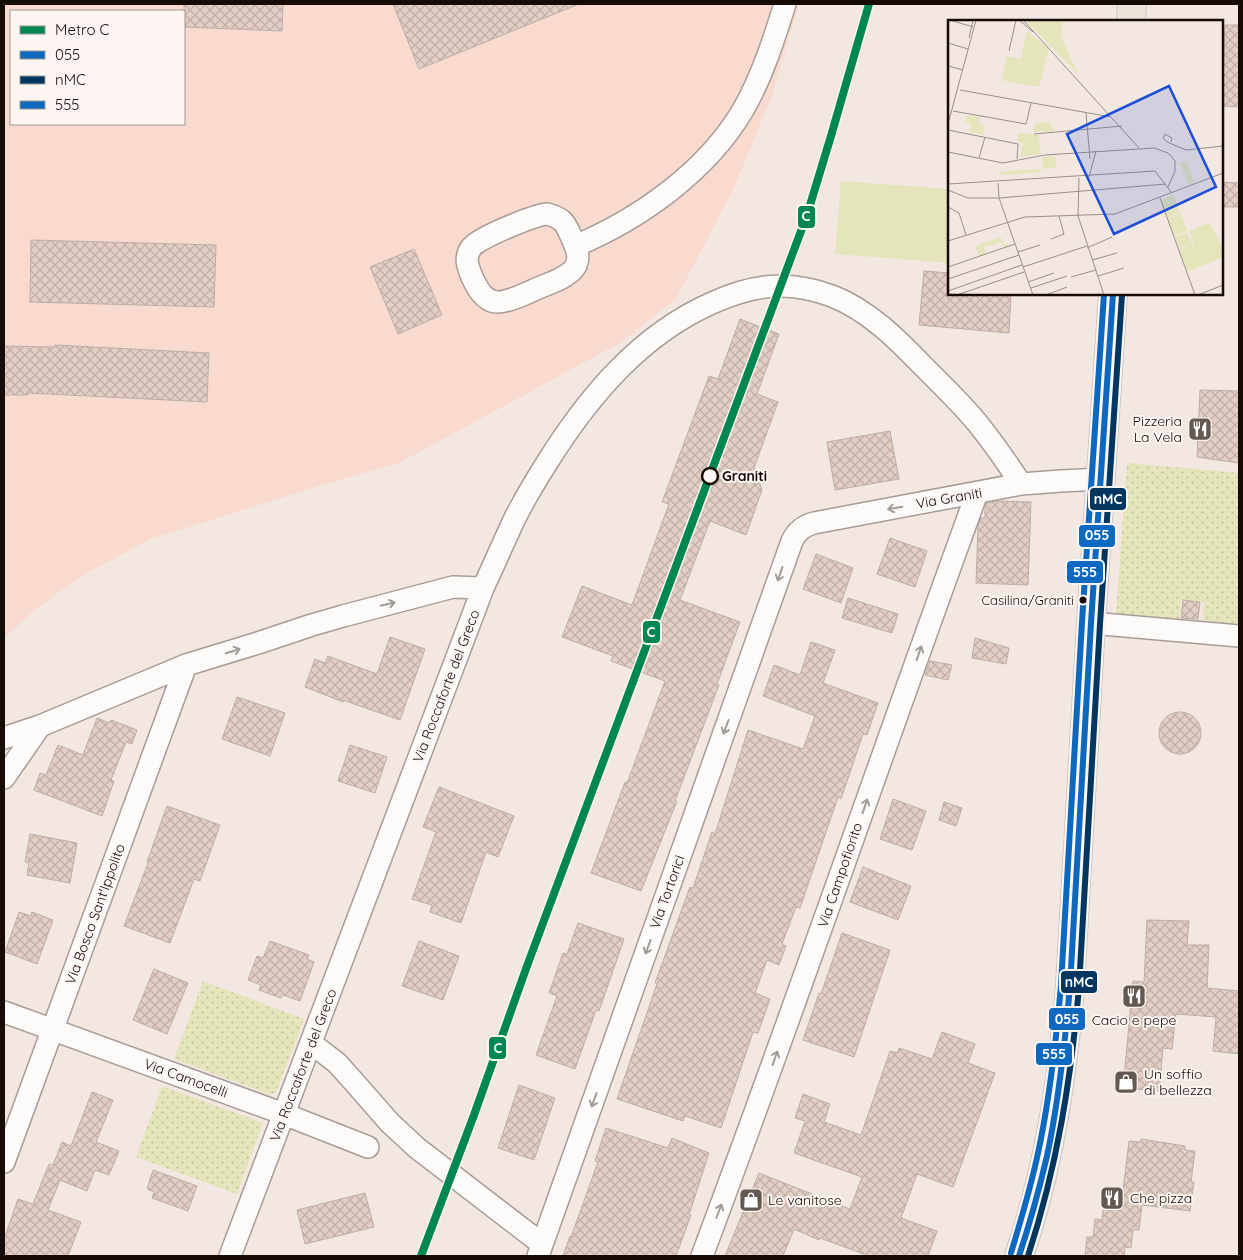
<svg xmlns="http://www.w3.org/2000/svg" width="1243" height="1260" viewBox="0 0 1243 1260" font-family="Quicksand,sans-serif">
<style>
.built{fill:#f8dbce;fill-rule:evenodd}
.grass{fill:url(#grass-dots)}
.pitch{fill:#e4e5ba}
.building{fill:url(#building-cross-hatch);stroke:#baafa9}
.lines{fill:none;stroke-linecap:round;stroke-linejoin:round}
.minor-casing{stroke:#a89c97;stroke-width:24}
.major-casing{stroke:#cdc5c3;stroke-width:30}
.minor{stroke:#fdfbfa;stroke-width:21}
.major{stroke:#ece4da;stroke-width:28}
.bus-1-casing{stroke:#fcf5f2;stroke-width:10}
.bus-2-casing{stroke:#fcf5f2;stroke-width:10}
.bus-3-casing{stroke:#fcf5f2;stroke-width:10}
.bus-1{stroke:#0c69bf;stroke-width:6}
.bus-2{stroke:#00365f;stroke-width:6}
.bus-3{stroke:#0c69bf;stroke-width:6}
.metro-1-casing{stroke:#fcf5f2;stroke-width:11}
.metro-1{stroke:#008751;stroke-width:8}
.oneway{stroke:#a19b99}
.stop-dot{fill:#fcf5f2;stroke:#170b07;stroke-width:2.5}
.bus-dot{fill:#170b07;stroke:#fcf5f2;stroke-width:2}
.labels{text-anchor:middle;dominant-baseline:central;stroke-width:4;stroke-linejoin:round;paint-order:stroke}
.bus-label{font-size:13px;fill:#170b07;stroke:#fcf5f2;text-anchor:end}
.poi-label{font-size:14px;fill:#170b07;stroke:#fcf5f2;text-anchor:start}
.stop-label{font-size:14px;font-weight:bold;fill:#170b07;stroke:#fcf5f2;text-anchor:start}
.street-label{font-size:14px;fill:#170b07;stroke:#fcf5f2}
.inset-road{fill:none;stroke:#9b8f8a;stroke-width:1}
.view{fill:#1d4ed8;fill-opacity:0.15;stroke:#1d4ed8;stroke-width:2.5}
.inset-edge{fill:none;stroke:#170b07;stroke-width:2.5}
.line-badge{stroke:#fcf5f2;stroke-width:2}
.badge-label{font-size:14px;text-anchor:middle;font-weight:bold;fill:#fff}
</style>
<defs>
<pattern id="grass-dots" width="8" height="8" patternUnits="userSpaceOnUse" patternTransform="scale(1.25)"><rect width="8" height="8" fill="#e4e5ba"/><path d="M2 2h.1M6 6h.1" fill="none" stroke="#c3c39e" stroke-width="1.8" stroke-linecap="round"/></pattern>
<pattern id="building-cross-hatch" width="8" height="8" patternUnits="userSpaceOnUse" patternTransform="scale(1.25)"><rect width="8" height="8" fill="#e2cec4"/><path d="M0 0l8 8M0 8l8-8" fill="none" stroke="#c1b0a7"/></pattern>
</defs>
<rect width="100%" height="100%" fill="#f3e7e1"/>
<path class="built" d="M4,4H799L772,95L734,188L676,299L620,343L399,463L319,486L151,539L83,575L36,609L4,638ZM11,11H184V124H11Z"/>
<path class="grass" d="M1127,463L1239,473V624L1203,621L1204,602L1181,600L1179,619L1116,614Z
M203,981L304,1019L277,1090L274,1093L269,1094L174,1059Z
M162,1086L263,1123L237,1194L136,1157Z"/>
<path class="pitch" d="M841,181L949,189V263L835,254Z"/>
<path class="building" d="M184,4H283L282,31L184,27Z
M393,4H579L419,69Z
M1225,25H1239V107L1222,106Z
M1222,182L1239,183V207H1222Z
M31,240L216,245L214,307L30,302Z
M414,249L442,315L398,334L370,267Z
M924,271L949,273V294H1011L1009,333L919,325Z
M740,319L779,334L757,394L778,402L754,468L762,490L746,535L710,521L680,600L740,622L717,684L719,685L675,801H677L641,891L591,873L625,782L627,783L665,681L611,661L613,656L562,637L582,586L632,605L669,504L662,502L709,376L718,379Z
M55,345L209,353L207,402L28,393V395H4V346L55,347Z
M1200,390L1239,391V463L1197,457Z
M890,431L899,479L835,490L827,442Z
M996,501L1031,502L1028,585L976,583L978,527L981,518H985V508L987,503Z
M890,538L927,551L915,587L877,574Z
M816,554L853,568L841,603L803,589Z
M848,598L898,614L892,633L842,618Z
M1183,600L1200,602L1198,619L1181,618Z
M390,637L425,649L400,720L343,700V702L305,687L315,659L325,663L328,656L377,674Z
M975,638L1009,648L1006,664L972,658Z
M811,642L835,650L823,683L878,703L867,735L863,734L841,799L838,797L800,908L796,907L782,944L786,946L779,965L767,960L755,993L770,999L758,1033L753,1032L721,1128L685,1116L683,1121L617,1099L657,984L655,983L690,887L693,888L712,832L715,834L748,730L803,749L815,716L763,696L774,665L800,675Z
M930,661L952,665L948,680L925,675Z
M237,697L285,713L270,756L222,739Z
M1159 733a21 21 0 1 1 42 0a21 21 0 1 1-42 0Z
M97,718L109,723L111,720L137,730L132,744L126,742L111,780L114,781L102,816L34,790L40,773L46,775L58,745L83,755Z
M350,745L387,757L375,793L338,781Z
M439,787L514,816L498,857L486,852L461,923L430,912L432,905L412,899L436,832L423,827Z
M893,799L926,811L912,850L880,839Z
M944,802L962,808L956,826L939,820Z
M167,806L220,825L200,881L194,879L170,943L124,926L148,863L147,862Z
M30,834L77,843L70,883L27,875L29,863L25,862Z
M863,867L911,886L898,920L850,902Z
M19,912L31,916L32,912L53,920L37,964L5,952Z
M1147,920L1189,921L1187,945H1209L1207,988L1239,991V1054L1213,1051L1216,1017L1176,1014L1172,1049L1163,1048L1159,1091L1123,1088L1133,981L1144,982Z
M578,923L624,939L599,1011L596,1010L575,1069L536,1055L557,996L549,993L563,953L567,954Z
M842,933L890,950L854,1057L803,1040L819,993L821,994Z
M270,941L309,955L307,959L314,962L300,1001L283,995L281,998L259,990L261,985L248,980L257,956L263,958Z
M419,941L459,956L443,1000L402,986Z
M154,969L188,983L167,1034L133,1020Z
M942,1032L975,1044L968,1063L995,1073L953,1187L917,1174L901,1218L937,1231L928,1256H869L820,1238L819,1240L794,1229L783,1256H725L759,1173L850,1209L862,1177L794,1153L805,1121L795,1118L803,1094L830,1104L824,1122L861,1135L890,1051L897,1053L899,1048L932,1059Z
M519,1085L555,1098L534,1160L498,1148Z
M92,1092L113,1100L96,1142L119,1151L109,1175L95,1170L87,1191L60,1180L48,1210L81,1222L68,1256H4V1239L18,1199L33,1204L49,1164L53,1165L62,1142L71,1146Z
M606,1128L668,1148L672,1138L709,1153L689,1215H691L676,1256H563L570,1236L571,1237L598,1162L595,1161Z
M1141,1139L1185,1146V1150L1195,1151L1191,1182H1194L1190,1211L1142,1205L1139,1230H1133L1131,1248L1125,1247L1124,1256H1085L1087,1237H1093L1095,1219L1102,1220L1104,1203L1109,1204L1110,1188L1123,1190L1129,1141L1141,1142Z
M153,1170L197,1186L188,1211L152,1198L154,1192L147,1189Z
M365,1193L374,1227L305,1244L297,1210Z"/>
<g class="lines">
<g class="minor-casing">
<path id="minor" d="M547,214C562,218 565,222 571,236C574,244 580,253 577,262C576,268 570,273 565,276C556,282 544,285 534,290C525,294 515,299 505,301C487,306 478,291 472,277C468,267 464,258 471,248C477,238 535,215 547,214Z
M575,246C640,219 707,171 743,110C762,77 774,39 785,4
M1091,623L1239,636
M4,738L40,726L186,665L258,643L312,625L343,616L453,587L483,588
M4,778L40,726
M4,1012L284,1114L368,1147
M311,1043L337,1063L354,1082L390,1123L417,1148L542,1244
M4,1162L186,665
M230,1256L483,588C494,565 504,541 515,518C525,498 536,480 548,461C589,396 640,335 712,303C754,284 788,280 832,296C868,310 897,339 923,366C942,385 962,404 979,425C994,444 1008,464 1021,484
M538,1256L792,541C797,531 803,526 814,523L1021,484L1061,481L1101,479
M702,1256C797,1003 884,747 977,493"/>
</g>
<g class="major-casing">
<path id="major" d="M1131,21L1132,4
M1019,1256C1049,1169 1063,1078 1070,986L1091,623L1113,294"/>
</g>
<use href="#minor" class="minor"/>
<use href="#major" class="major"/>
<g class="bus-1-casing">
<path id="bus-1" d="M1019,1256C1030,1223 1039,1190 1047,1156C1059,1100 1065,1043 1070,986L1091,623L1113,294"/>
</g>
<g class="bus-2-casing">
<path id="bus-2" d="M1028,1256C1057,1167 1071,1080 1079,987L1100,624L1122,295"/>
</g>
<g class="bus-3-casing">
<path id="bus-3" d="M1011,1253C1021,1220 1031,1187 1038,1153C1050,1098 1056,1042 1061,985L1082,622L1104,294"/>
</g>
<use href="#bus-1" class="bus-1"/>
<use href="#bus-2" class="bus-2"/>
<use href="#bus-3" class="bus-3"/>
<g class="metro-1-casing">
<path id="metro-1" d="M421,1256L474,1115L527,966L807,215L831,136L869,4"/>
</g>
<use href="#metro-1" class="metro-1"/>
</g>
<defs><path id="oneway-shaft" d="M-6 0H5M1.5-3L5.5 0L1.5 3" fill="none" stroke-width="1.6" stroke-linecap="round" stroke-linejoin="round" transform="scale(1.25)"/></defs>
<g class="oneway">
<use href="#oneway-shaft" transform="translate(895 508) rotate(170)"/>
<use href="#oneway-shaft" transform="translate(780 574) rotate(109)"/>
<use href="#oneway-shaft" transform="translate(388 604) rotate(-13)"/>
<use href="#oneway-shaft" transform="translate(233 651) rotate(-17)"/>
<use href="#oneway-shaft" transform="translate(919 653) rotate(-71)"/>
<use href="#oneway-shaft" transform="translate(726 727) rotate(110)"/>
<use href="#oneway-shaft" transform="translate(865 806) rotate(-71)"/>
<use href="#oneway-shaft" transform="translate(648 947) rotate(110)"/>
<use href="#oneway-shaft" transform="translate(775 1058) rotate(-71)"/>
<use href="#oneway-shaft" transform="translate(594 1100) rotate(110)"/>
<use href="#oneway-shaft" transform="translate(719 1211) rotate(-69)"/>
</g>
<defs>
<g id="restaurant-square" transform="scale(1.25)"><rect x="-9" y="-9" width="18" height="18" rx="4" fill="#645853" stroke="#fcf5f2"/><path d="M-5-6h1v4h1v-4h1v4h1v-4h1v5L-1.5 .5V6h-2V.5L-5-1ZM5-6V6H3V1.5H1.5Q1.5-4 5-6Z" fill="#fff"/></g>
<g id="shop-square" transform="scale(1.25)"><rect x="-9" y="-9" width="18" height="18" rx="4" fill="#645853" stroke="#fcf5f2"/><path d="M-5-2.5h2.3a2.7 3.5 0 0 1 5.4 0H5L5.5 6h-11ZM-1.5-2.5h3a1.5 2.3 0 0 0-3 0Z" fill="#fff"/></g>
</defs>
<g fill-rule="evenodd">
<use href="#restaurant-square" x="1200" y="429"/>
<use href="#restaurant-square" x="1134" y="996"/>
<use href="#shop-square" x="1126" y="1082"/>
<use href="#restaurant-square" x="1112" y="1198"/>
<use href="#shop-square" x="751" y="1200"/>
</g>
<circle class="stop-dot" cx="710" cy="476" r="8"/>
<circle class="bus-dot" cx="1083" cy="600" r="4.5"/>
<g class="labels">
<g class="bus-label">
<text x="1074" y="600">Casilina/Graniti</text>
</g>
<g class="poi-label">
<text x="1182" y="421" text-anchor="end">Pizzeria<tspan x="1182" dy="16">La Vela</tspan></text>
<text x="1134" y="1020" text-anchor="middle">Cacio e pepe</text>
<text x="1144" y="1074">Un soffio<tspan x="1144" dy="16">di bellezza</tspan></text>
<text x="1130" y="1198">Che pizza</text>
<text x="768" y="1200">Le vanitose</text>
</g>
<g class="stop-label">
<text x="722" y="476">Graniti</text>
</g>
<g class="street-label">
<text transform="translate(949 498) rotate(-10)">Via Graniti</text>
<text transform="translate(446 686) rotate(-69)">Via Roccaforte del Greco</text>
<text transform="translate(840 875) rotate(-71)">Via Campofiorito</text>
<text transform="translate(667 892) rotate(-70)">Via Tortorici</text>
<text transform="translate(95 914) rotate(-70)">Via Bosco Sant'Ippolito</text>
<text transform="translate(303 1065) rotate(-69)">Via Roccaforte del Greco</text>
<text transform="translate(186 1078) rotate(20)">Via Camocelli</text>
</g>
</g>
<g transform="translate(948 20)">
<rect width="275" height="275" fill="#f3e7e1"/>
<path d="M77,0H115L113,16L130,54ZM79,11L101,29L91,67L53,60L59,36L73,39ZM19,95L32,97L31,104L37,106L35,115L21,112L23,103L17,102ZM101,102L107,111L85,112L87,103ZM71,113L91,115L93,134L72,137L75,123L69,122ZM107,136L108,148L95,149L94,137ZM92,149V152L52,155L51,152ZM226,175L232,193L220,198L213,180ZM233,194L239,211L226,216L220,199ZM239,213L244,224L231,228L227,217ZM52,217L57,224L63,225L56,227L53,222L36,227L38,234L31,236L27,226Z" fill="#e4e5ba"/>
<path d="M238,141L246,162L240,164L232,143ZM262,203L275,228V237L239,252L231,229L246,224L241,211Z" fill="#e4e5ba"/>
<path class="inset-road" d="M2,0L25,7M71,0L85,12M75,0L191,128M21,18L25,0M0,23L20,29M61,31L68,0M0,46L15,50M12,70L163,97M5,91L78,104L83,83M138,93L142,139M0,104L28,0M0,110L70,124L69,139M86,114L174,106M223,122L224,118L217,114L215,118L219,122L238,130L275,126M0,132L55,143L97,135L206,128L220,133L227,141V151L220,167M31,138L37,117M141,157L148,131M131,158L130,196L156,275M50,163L51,178L85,275M0,164L207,151L223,172M0,170L20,178H51L218,164M212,178L247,275M0,187L11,193L18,215M103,219L116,214L111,196M0,221L77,197L167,194L275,153M139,228L164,217M70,232L92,225M144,240L169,233M0,247L67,224M75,247L139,226M150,256L176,248M123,257L148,250M0,259L71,235M80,262L106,253M83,268L119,256M1,275L0,271L74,245M9,275L76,252M98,275L119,267M250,275L275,265"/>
<path class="view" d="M221,66L268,167L166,214L119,114Z"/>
<rect width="275" height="275" class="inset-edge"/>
</g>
<g class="line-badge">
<rect x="797" y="205" width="19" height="24" rx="5" fill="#008751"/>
<rect x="1089" y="487" width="38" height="24" rx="5" fill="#00365f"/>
<rect x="1078" y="524" width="38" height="24" rx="5" fill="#0c69bf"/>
<rect x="1066" y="560" width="38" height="24" rx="5" fill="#0c69bf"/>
<rect x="642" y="620" width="19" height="24" rx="5" fill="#008751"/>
<rect x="1060" y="970" width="38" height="24" rx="5" fill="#00365f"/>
<rect x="1048" y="1007" width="38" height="24" rx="5" fill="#0c69bf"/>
<rect x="488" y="1036" width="19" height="24" rx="5" fill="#008751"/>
<rect x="1035" y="1042" width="38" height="24" rx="5" fill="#0c69bf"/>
</g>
<g class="badge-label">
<text x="806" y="221">C</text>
<text x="1108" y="504">nMC</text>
<text x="1097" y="540">055</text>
<text x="1085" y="577">555</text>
<text x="651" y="637">C</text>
<text x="1079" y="987">nMC</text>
<text x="1067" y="1024">055</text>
<text x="498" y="1053">C</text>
<text x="1054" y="1059">555</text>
</g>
<rect width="1243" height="1260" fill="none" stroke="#170b07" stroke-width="10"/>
<rect x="10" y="10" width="175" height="115" fill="#fcf5f2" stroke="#a09794"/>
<rect x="20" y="26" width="25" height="8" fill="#008751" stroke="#a09794"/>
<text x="55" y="35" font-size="15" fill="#170b07">Metro C</text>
<rect x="20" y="51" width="25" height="8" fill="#0c69bf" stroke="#a09794"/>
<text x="55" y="60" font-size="15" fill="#170b07">055</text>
<rect x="20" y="76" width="25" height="8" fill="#00365f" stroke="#a09794"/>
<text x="55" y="85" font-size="15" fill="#170b07">nMC</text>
<rect x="20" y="101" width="25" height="8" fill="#0c69bf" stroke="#a09794"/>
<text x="55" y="110" font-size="15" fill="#170b07">555</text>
</svg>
